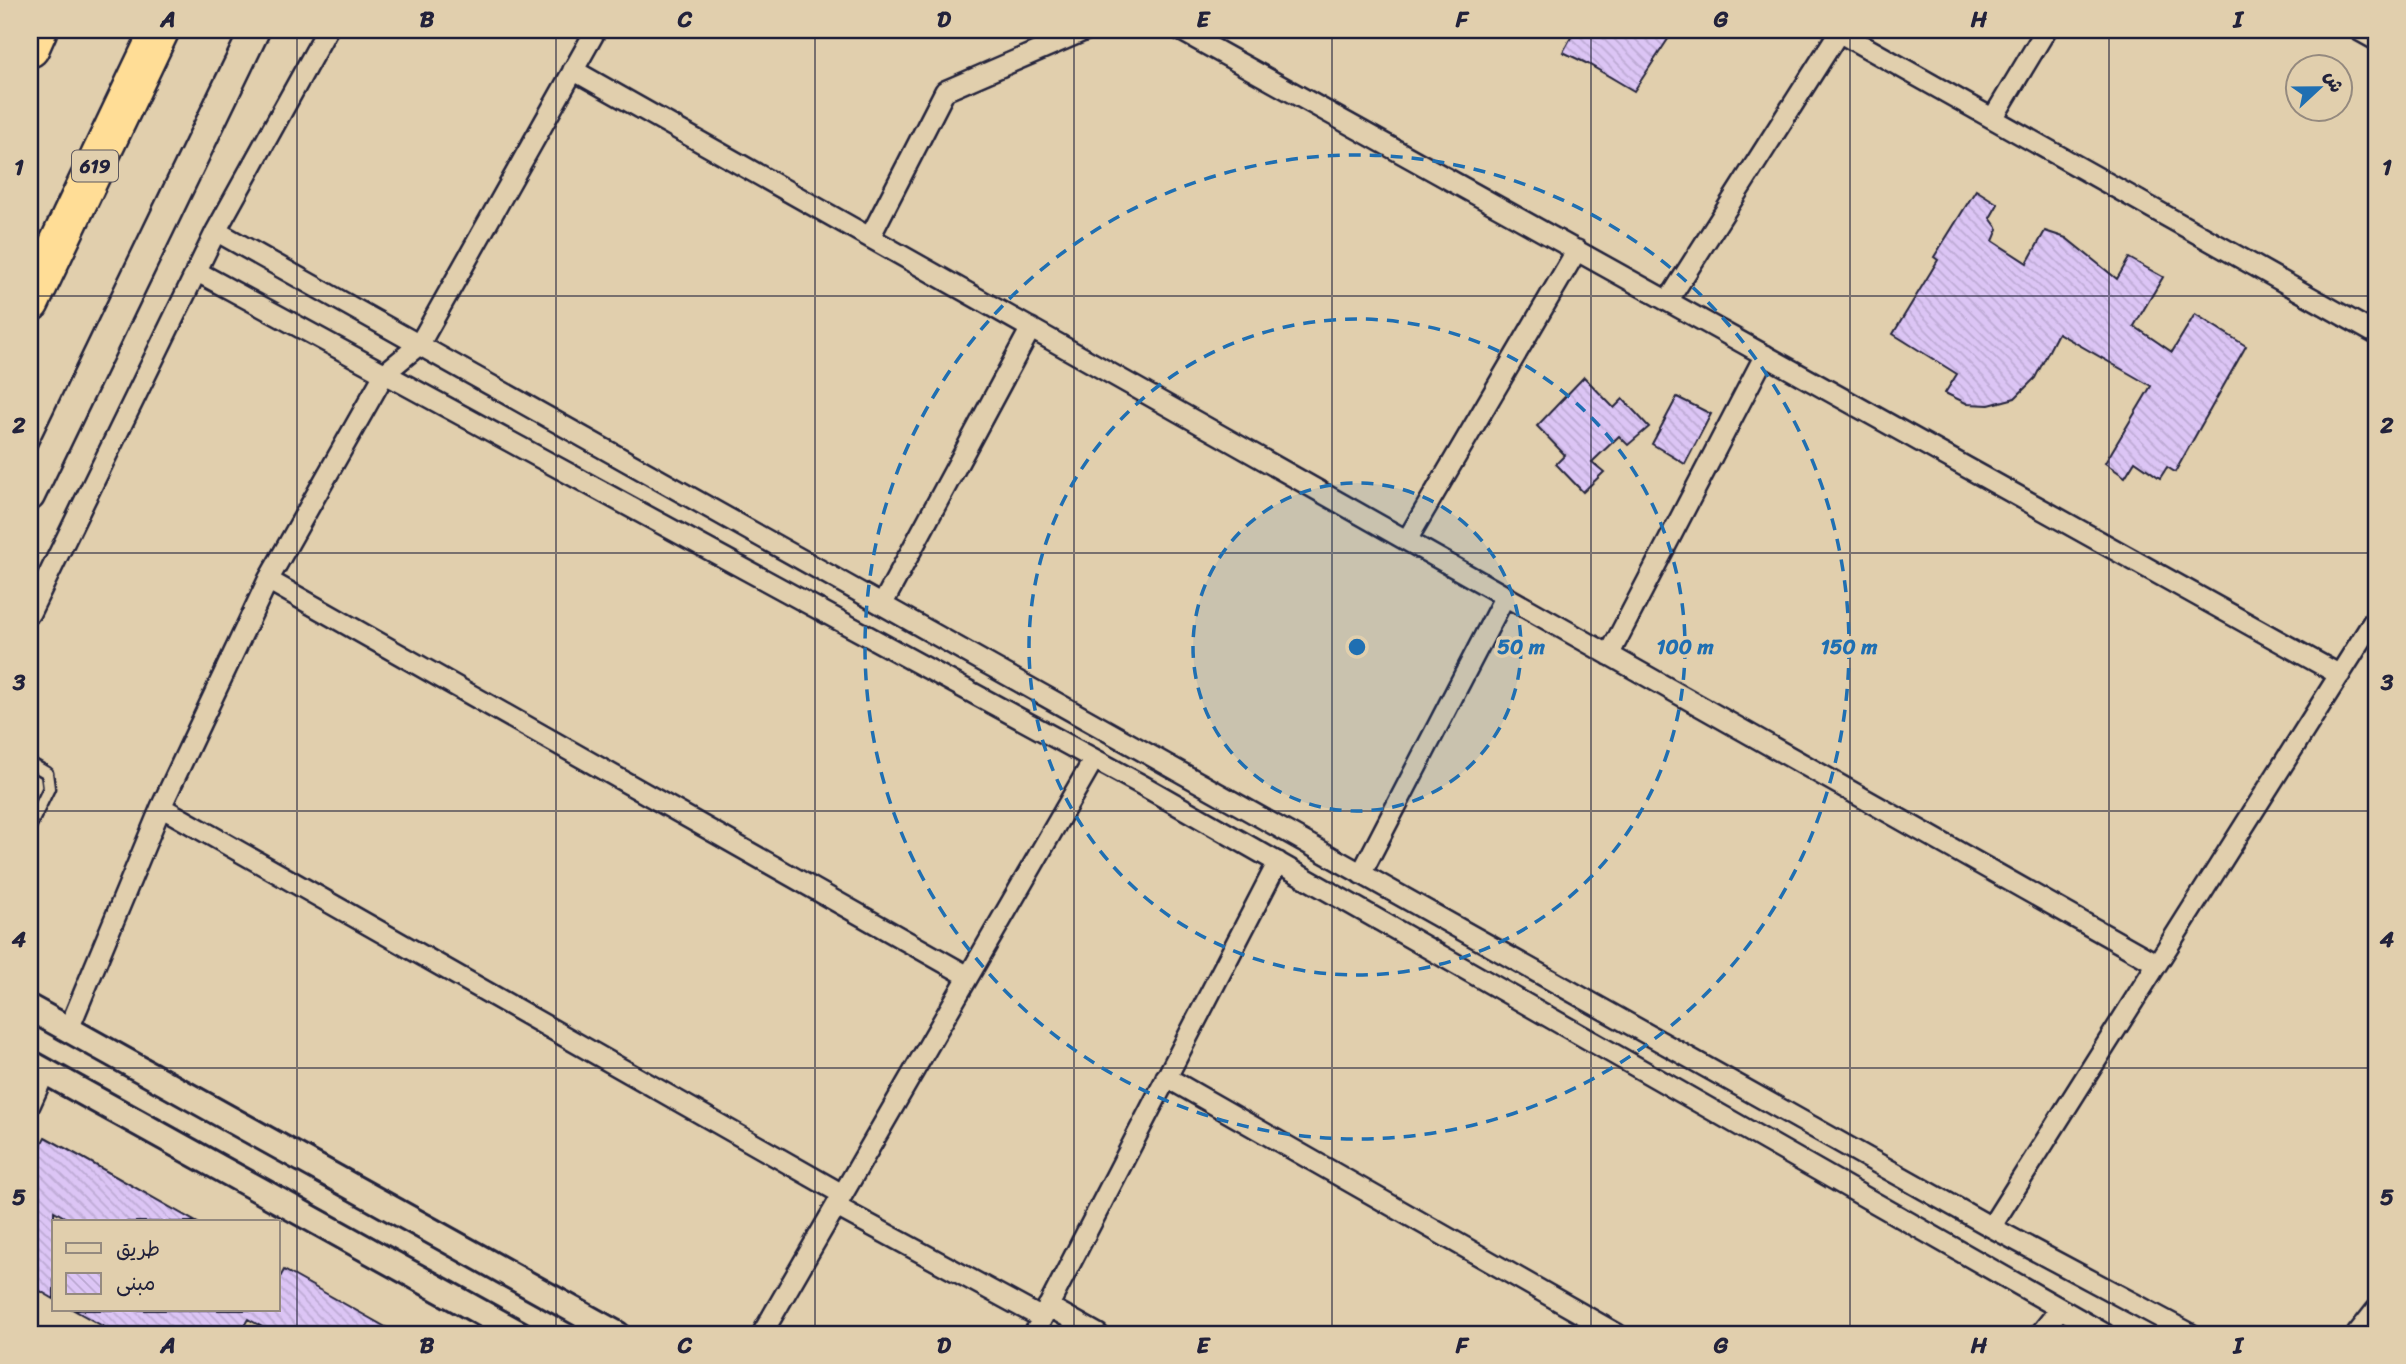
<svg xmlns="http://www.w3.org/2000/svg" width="2406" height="1364" viewBox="0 0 2406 1364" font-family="Sriracha,'Playpen Sans Arabic',sans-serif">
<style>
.building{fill:url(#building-back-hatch);stroke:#22223b;stroke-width:2}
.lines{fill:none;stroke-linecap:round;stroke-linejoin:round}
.service-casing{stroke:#22223b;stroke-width:15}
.minor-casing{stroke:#22223b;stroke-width:24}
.tertiary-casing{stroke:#22223b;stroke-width:30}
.secondary-casing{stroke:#22223b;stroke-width:33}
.motorway-casing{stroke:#22223b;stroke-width:42}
.service{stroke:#e1cfad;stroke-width:10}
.minor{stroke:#e1cfad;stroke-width:19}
.tertiary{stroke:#e1cfad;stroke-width:24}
.secondary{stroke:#e1cfad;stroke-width:28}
.motorway{stroke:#ffdd96;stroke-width:37}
.grid{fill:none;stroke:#22223b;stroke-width:2;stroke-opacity:0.55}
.ring{fill:none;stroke:#1f6fb2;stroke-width:3.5;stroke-dasharray:12 9}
.labels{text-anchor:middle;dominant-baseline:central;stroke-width:7;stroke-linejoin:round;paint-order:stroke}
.shield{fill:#e1cfad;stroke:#5b565d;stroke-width:2}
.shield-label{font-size:19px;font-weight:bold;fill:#22223b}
.centre{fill:#1f6fb2;stroke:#e1cfad;stroke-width:3.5}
.ring-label{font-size:21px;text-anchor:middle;font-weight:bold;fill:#1f6fb2;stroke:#e1cfad;stroke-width:7;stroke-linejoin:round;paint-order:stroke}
.neatline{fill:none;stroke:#22223b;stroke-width:2.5}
.grid-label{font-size:23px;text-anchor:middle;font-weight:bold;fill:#22223b}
</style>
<defs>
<pattern id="building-back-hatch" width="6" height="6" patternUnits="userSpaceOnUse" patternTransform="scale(1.75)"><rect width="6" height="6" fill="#dcc5f5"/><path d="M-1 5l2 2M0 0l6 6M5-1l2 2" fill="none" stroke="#bca9d3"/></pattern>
</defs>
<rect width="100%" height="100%" fill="#e1cfad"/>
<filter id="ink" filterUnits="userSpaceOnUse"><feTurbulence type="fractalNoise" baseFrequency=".0143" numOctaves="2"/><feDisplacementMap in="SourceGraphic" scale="14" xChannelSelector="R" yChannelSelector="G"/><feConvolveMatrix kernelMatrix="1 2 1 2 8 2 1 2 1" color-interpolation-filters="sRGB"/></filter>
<g filter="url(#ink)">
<path class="building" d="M1575,30H1674L1634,91L1588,64L1563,52Z
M1976,190L1998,204L1990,218L1998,229L1993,241L2027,263L2045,231L2066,238L2117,279L2129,258L2163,277L2134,326L2172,352L2195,314L2246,346L2175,472L2167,467L2160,478L2135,461L2125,477L2105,463L2151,386L2058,333L2035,378L2015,398L1989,405L1968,404L1945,393L1957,374L1893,334L1938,260L1934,257Z
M1584,377L1614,408L1623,399L1649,427L1628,445L1619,436L1592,462L1604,472L1583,492L1556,464L1565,455L1537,426Z
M1677,397L1711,414L1685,464L1652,444Z
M45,1137L83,1158L196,1222H73L54,1211V1299L30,1285V1165Z
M284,1270L398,1334H275L248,1319L239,1334H117L74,1310H278V1281Z"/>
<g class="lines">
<g class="service-casing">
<path id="service" d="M30,763L47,773L49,788L30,827"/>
</g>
<g class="minor-casing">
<path id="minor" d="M1180,30L2340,675
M1835,30L2376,334
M2358,30L2376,40
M573,70L2157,964
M1993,118L2046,30
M216,231L1991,1227L2191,1334
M870,237L945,91L1086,30
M196,271L1142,785L2105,1334
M1668,301L1839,32
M1407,540L1577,250
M268,580L968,976
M882,605L1031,328
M30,613L216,231L327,30
M1609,655L1765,355
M161,807L842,1194
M1361,874L1505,596
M68,1031L161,807L268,580L385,373L419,345L596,30
M1166,1077L1617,1334
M30,1105L45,1072
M837,1207L1042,1318
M1991,1227L2376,617
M1048,1306L1098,1334
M762,1334L1094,759
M1034,1334L1278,862
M2040,1334L2060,1309
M2357,1334L2376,1310"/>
</g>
<g class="tertiary-casing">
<path id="tertiary" d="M30,1008L617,1334
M30,1063L520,1334"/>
</g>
<g class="secondary-casing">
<path id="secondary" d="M30,496L255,30"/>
</g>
<g class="motorway-casing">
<path id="motorway" d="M30,48L38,30
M30,303L160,30"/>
</g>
<use href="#service" class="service"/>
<use href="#minor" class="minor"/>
<use href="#tertiary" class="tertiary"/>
<use href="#secondary" class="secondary"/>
<use href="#motorway" class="motorway"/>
</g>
</g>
<path class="grid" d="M297,30V1334M556,30V1334M815,30V1334M1074,30V1334M1332,30V1334M1591,30V1334M1850,30V1334M2109,30V1334M30,296H2376M30,553H2376M30,811H2376M30,1068H2376"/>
<circle cx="1357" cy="647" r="164" fill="#1f6fb2" fill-opacity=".12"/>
<g class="ring">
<circle cx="1357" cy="647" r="164"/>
<circle cx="1357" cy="647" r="328"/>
<circle cx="1357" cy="647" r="492"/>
</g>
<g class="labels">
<rect class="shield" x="72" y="150.5" width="46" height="31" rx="5"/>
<g class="shield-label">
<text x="95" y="166">619</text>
</g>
</g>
<circle cx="1357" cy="647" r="10" class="centre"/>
<g class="ring-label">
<text x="1521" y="654">50 m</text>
<text x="1685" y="654">100 m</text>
<text x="1849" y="654">150 m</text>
</g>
<rect width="2406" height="1364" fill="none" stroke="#e1cfad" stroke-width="77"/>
<rect x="52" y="1220" width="228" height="91" fill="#e1cfad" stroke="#958a7f" stroke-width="2"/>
<rect x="66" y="1243" width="35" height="10" fill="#e1cfad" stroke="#958a7f" stroke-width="2"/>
<text x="116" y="1256" font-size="21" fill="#22223b">طريق</text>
<rect x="66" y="1273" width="35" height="21" fill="url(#building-back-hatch)" stroke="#958a7f" stroke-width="2"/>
<text x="116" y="1290" font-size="21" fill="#22223b">مبنى</text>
<g transform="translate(2319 88) rotate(68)"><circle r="33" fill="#e1cfad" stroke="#958a7f" stroke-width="2"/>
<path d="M0-5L12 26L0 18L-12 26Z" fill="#1f6fb2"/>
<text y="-10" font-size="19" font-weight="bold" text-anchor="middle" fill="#22223b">ش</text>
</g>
<rect x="38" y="38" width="2330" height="1288" class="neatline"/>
<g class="grid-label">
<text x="168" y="27">A</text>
<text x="427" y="27">B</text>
<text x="685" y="27">C</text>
<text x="944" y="27">D</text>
<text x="1203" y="27">E</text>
<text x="1462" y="27">F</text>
<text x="1721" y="27">G</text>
<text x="1979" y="27">H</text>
<text x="2238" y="27">I</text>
<text x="19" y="175">1</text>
<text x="2387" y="175">1</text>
<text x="19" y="433">2</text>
<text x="2387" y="433">2</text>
<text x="19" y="690">3</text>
<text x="2387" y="690">3</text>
<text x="19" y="947">4</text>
<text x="2387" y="947">4</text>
<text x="19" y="1205">5</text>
<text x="2387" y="1205">5</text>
<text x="168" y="1353">A</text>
<text x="427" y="1353">B</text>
<text x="685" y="1353">C</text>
<text x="944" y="1353">D</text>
<text x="1203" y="1353">E</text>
<text x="1462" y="1353">F</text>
<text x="1721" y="1353">G</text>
<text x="1979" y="1353">H</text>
<text x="2238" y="1353">I</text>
</g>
</svg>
